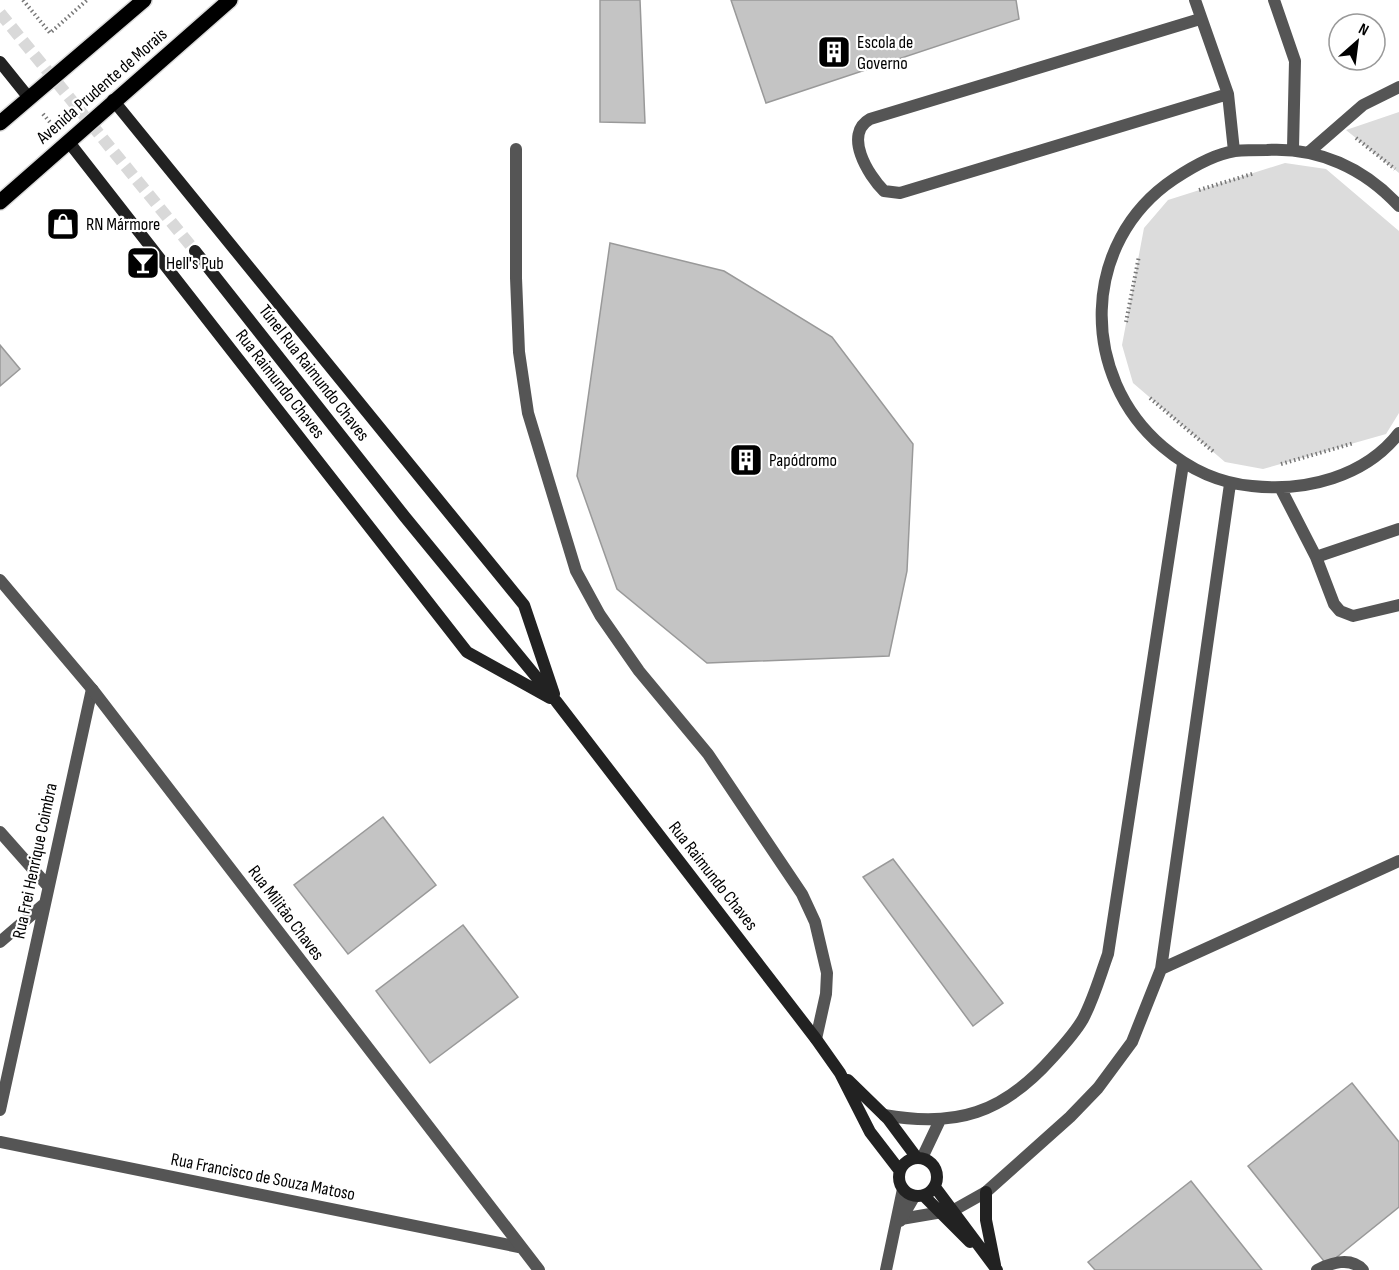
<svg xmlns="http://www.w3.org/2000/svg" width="1399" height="1270" viewBox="0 0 1399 1270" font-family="'Sofia Sans Condensed',sans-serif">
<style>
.green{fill:#dcdcdc}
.building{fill:#c4c4c4;stroke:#999;stroke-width:1.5}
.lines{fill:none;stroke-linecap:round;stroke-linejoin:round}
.secondary-tunnel{stroke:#d9d9d9;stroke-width:12;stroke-dasharray:12 6;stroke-linecap:butt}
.primary-casing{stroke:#dbdbdb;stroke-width:18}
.path{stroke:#777;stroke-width:4;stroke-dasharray:1.5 3;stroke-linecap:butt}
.service{stroke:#555;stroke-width:12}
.minor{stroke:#555;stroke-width:12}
.tertiary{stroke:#555;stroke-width:12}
.secondary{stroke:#222;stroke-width:12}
.primary{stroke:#000;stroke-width:15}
.labels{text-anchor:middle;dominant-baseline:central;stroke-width:4.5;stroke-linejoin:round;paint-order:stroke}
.poi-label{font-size:18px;fill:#000;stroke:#fff;text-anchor:start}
.street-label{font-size:18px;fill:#000;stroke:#fff}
</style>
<rect width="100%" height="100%" fill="#fff"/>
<path class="green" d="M1399,112V173L1346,130Z
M1285,163L1326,169L1399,231V413L1386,434L1263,469L1225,462L1133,383L1122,345L1144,228L1168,200Z"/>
<path class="building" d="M600,0H640L645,123L600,122Z
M731,0H1016L1019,19L766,103Z
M610,243L724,271L832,337L913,444L907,571L889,656L707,663L617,589L577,476Z
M0,345L20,369L0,386Z
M383,817L436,885L348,954L294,885Z
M893,859L1003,1003L973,1026L863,877Z
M463,925L518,997L430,1063L376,991Z
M1352,1083L1399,1142V1207L1327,1265L1248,1166Z
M1191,1181L1262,1270H1095L1088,1262Z"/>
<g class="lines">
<path class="secondary-tunnel" d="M0,13L195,251"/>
<g class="primary-casing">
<path id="primary" d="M0,123L144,0
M0,202L230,0"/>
</g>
<path class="path" d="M23,0L50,33L87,0
M43,114L54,127
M1356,138L1395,169
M1199,190L1255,173
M1126,322L1139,256
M1150,398L1215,453
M1281,464L1354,443"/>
<path class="service" d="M1195,0L1228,94L1234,151
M1274,0L1295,61L1293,148
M1200,19L870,119C843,134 868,175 884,191L900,193L1228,94
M516,149V278L519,352L528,413L576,571L600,615L639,671L708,754L802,894L815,922L827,973L826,994L816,1039
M1309,152L1363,105L1399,87
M1399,206C1364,168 1318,147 1267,150C1256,150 1246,150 1235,151C1214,154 1192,167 1174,179C1080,242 1079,376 1163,447C1189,469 1218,483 1252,486C1305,492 1365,477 1399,433
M1281,489L1316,557L1334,604L1340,611L1353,616L1399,605
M1316,557L1399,529
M1161,969L1399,861
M884,1115C956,1128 1003,1113 1052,1058C1063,1046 1075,1033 1083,1019C1094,998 1100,976 1108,954L1183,464
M922,1158L940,1120
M901,1219L954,1210L986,1192L1070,1117L1098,1088L1132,1042L1161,969L1230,484
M1317,1270C1331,1263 1350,1256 1363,1270"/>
<path class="minor" d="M0,832L47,885
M0,942L43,905
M0,1110L92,689
M0,1142L519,1247
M900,1221L914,1197
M886,1270L903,1189"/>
<path class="tertiary" d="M0,580L92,689L539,1270"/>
<path class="secondary" d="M0,62L29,98
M113,100L524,605L554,694
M68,141L467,652L550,698
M195,251L405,517L556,701L816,1039L840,1073L870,1132L900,1171
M848,1080L888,1119L917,1158
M899 1177a19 19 0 1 1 38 0a19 19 0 1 1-38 0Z
M935,1187L997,1270
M986,1192V1220L995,1265
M924,1196L970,1242"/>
<use href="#primary" class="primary"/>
</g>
<defs>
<g id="building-square" transform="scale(1.725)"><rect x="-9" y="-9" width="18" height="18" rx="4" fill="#000" stroke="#fff"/><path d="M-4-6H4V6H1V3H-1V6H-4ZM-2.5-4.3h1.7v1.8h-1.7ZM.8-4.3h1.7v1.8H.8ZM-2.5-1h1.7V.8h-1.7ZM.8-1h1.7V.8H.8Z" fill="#fff"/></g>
<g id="shop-square" transform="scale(1.725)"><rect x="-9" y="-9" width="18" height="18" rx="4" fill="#000" stroke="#fff"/><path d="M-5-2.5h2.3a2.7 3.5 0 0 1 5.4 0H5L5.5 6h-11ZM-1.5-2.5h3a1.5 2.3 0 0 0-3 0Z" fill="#fff"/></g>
<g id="bar-square" transform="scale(1.725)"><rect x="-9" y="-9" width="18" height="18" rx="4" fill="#000" stroke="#fff"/><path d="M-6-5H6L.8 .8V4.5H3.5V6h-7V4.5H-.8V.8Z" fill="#fff"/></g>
</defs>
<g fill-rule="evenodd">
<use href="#building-square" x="834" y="52"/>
<use href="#shop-square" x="63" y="224"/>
<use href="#bar-square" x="143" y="263"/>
<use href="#building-square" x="746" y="460"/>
</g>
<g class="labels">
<g class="poi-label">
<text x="857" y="42">Escola de<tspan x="857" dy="21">Governo</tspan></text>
<text x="86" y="224">RN Mármore</text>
<text x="166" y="263">Hell's Pub</text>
<text x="769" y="460">Papódromo</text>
</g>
<g class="street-label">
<text transform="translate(102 86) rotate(-41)">Avenida Prudente de Morais</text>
<text transform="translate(314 373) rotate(52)">Túnel Rua Raimundo Chaves</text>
<text transform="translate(280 384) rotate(52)">Rua Raimundo Chaves</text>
<text transform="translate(35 861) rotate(-78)">Rua Frei Henrique Coimbra</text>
<text transform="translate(713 876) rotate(52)">Rua Raimundo Chaves</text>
<text transform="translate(286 913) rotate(53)">Rua Militão Chaves</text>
<text transform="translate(263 1177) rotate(11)">Rua Francisco de Souza Matoso</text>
</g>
</g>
<g transform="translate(1357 42) rotate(28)"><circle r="28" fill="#ffffff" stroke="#999999" stroke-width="1.5"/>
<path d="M0-4.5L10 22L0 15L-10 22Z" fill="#000000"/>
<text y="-9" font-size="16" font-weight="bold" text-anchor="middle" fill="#000000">N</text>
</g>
</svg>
